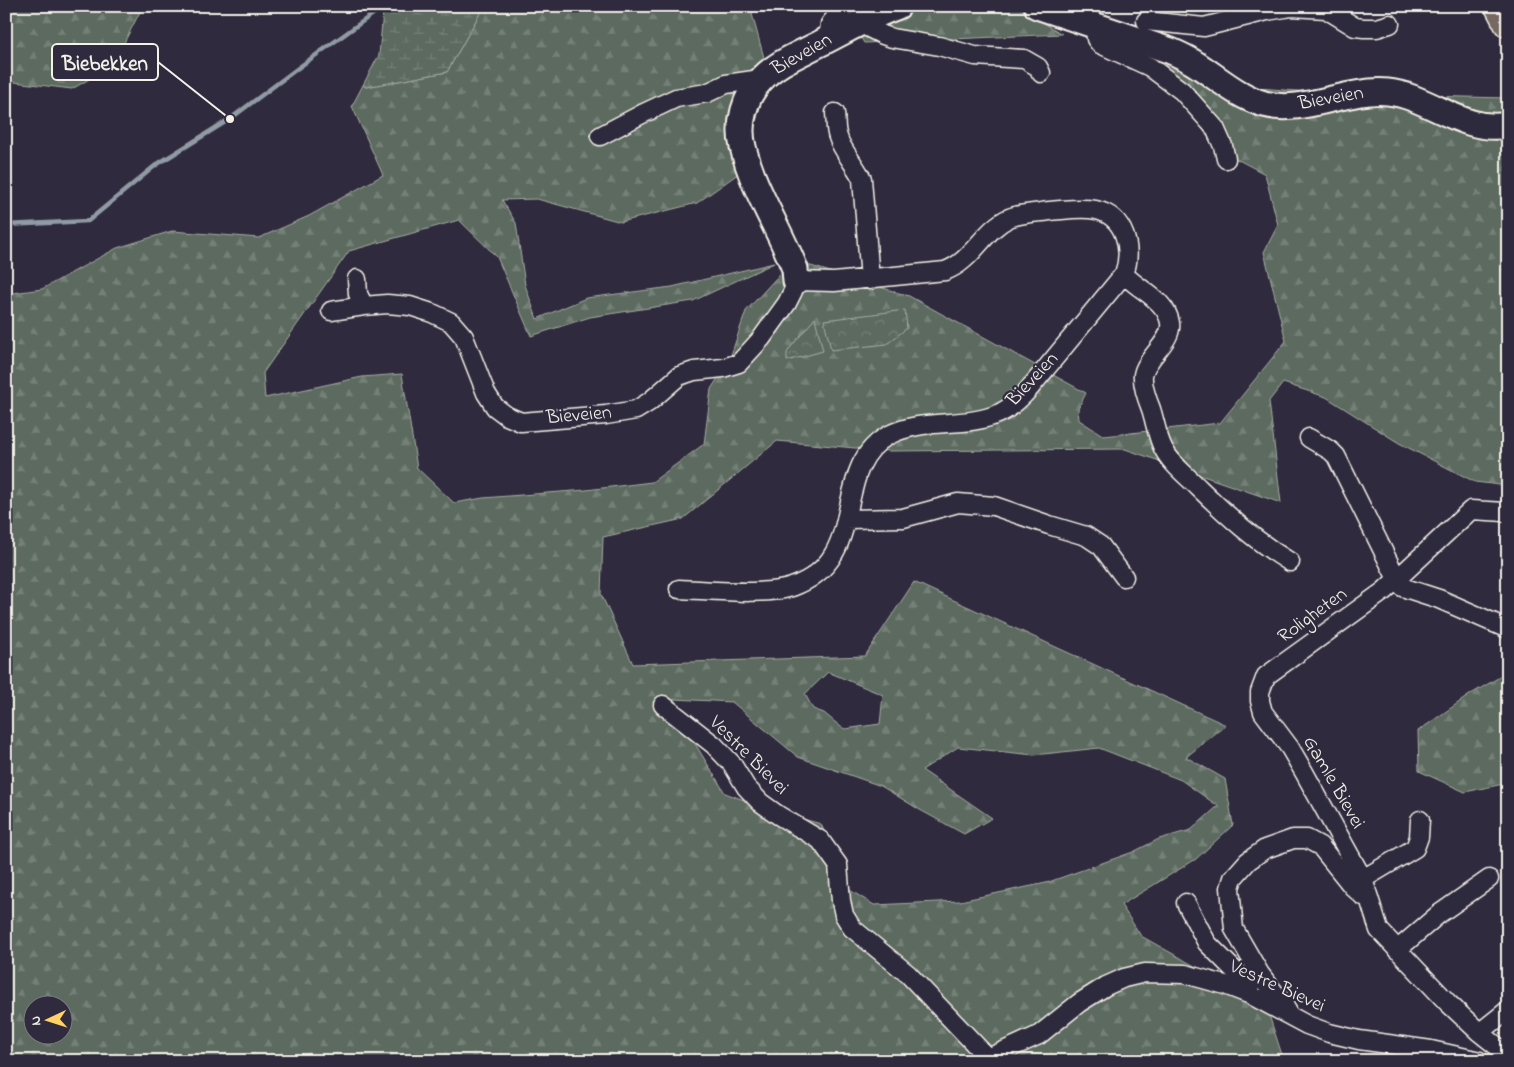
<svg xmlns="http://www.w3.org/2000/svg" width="1514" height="1067" viewBox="0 0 1514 1067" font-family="'Indie Flower',sans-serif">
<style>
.forest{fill:url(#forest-firs);stroke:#a8aea4;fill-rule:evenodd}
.wetland{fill:url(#wetland-marsh);stroke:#a8aea4}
.park{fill:url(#park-crowns);stroke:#a8aea4}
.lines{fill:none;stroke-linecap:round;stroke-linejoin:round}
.stream{stroke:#909ba5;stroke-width:4.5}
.street-casing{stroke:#f4f1e8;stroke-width:21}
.secondary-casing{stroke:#f4f1e8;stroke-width:29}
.primary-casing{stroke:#f4f1e8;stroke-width:31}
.street{stroke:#2f2a3d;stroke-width:18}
.secondary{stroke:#2f2a3d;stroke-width:25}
.primary{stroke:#766964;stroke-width:28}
.labels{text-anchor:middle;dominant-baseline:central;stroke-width:4.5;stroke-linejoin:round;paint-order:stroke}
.street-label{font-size:20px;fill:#f4f1e8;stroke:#2f2a3d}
.leader{fill:none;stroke:#f4f1e8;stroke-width:2}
.callout-dot{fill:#f4f1e8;stroke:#2f2a3d;stroke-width:2}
.callout{fill:#2f2a3d;stroke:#f4f1e8;stroke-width:2}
.callout-label{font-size:21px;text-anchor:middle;font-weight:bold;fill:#f4f1e8}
</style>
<defs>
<pattern id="forest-firs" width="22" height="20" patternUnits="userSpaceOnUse" patternTransform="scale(1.25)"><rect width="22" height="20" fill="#5c6a60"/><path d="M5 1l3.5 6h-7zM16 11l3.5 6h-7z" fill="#748077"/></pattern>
<pattern id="wetland-marsh" width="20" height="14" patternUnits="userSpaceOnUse" patternTransform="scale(1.25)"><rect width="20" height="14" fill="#5c6a60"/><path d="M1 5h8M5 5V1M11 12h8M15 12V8" fill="none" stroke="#748077"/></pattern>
<pattern id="park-crowns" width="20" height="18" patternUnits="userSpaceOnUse" patternTransform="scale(1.25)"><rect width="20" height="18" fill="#5c6a60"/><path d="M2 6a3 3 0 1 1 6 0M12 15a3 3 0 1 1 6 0" fill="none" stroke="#748077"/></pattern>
</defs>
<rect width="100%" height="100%" fill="#2f2a3d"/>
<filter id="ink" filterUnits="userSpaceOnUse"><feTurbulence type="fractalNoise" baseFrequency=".02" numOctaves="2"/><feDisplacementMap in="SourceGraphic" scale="10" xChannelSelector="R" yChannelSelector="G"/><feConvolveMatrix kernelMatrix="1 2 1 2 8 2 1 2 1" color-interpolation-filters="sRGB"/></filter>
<g filter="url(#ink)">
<path class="forest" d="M6,6H143L112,66L72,89L6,81Z
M484,6H755L752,14L769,76L742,171L697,203L621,222L537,199L502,200L516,223L525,285L537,319L586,298L672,287L774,263L693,301L590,317L531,336L497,257L459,220L349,251L263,373L265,398L362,377L402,374L417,468L454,503L483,498L586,490L652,482L704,444L711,389L729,361L746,311L788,265L811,266L909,296L1086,393L1078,409L1079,420L1104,436L1220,423L1286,341L1264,252L1278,225L1265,174L1214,147L1161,62L1246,87L1335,94L1508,98V486L1475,482L1399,443L1326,397L1283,383L1269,401L1281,503L1125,449L889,451L777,441L683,519L603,537L601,594L633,664L865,656L914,582L1226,725L1186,757L1225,779L1233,825L1196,859L1121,905L1141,936L1216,978L1267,1009L1284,1061H6V294L42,289L117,248L172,231L259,238L309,216L383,175L352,106L363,85L366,87L447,72ZM828,672L883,695L880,724L845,729L841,727L824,713L813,709L805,694ZM674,699L732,702L798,757L881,786L920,810L964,834L992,818L922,770L958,747L1034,755L1099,748L1181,780L1218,806L1191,830L1159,839L1133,852L1046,883L960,901L874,905L848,889L821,824L771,810L725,793L685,727ZM32,1004H62V1034H32Z
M842,6H1016L1062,34L864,43Z
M1508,672V783L1465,792L1419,771L1418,731L1471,694Z"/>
<path class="wetland" d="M390,6H484L447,72L366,87L363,85L379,55L383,12Z"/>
<path class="park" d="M905,310L907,328L887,344L831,350L824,320Z
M815,318L823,351L787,361V353L790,348Z"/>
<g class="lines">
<path class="stream" d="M6,225L88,221L156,165L230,119L298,68L384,6"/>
<g class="street-casing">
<path id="street" d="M1146,21L1204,27L1267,11L1291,7L1326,9L1355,27L1364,28H1377L1390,24
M859,23L883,35L892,38L939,46L975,56L1024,59L1038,67L1041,73
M1095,25L1096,39L1100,44L1150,67L1182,91L1215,128L1223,146L1226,159
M828,39L830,24L845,6
M835,113C836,121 835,130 838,137C841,149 856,166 862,179L870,280
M600,136L642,114L676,98L707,93L726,84L761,79
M1124,274C1138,290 1167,300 1170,323C1173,341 1146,357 1143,375C1142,386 1147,399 1151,409C1155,421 1157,436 1163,448C1171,464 1187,476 1199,488C1228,516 1255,541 1290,562
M357,279L358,294L364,306
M331,311L364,306L387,304L410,306L432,313L451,322L464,337L486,393L495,407L507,416L521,422L606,415L636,410L649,402L679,376L694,371L723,368L739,363L761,339L787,303L793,291L796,281L834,282L945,271C973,261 983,230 1009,218C1021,213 1036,213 1050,211C1065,210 1081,207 1096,210C1125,216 1133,249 1124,274L1029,389C1021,398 1012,407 1000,413C966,429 923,417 889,435C828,468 872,559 792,587C764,596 710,590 679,589
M1309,438L1331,451L1336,456L1397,579L1402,587L1439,599L1508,629
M1508,508L1505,512L1471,510L1384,591L1266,676L1260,692V701L1263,712L1290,748L1304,772L1363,879L1379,930L1448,1003L1479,1032L1508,1055
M846,519L903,518L958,503L994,506L1049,525L1086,536L1101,546L1124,577
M663,705L714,745L732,764L746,787L760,802L778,815L820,840L838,865L841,901L844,915L852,928L908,974L988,1058L1039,1035L1079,1003L1106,986L1124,978L1145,973L1185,974L1225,985L1251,995L1307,1025L1329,1033L1359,1040L1431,1050L1480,1061
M1363,879L1415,848L1419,837L1420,820
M1186,903L1207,943L1250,986L1251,995
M1397,950L1439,914L1489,879
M1289,1014L1284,1005L1260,974L1234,929L1230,888L1233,878L1248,861L1265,849L1293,839H1307L1320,846L1352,886L1363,896L1368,897
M1479,1032L1483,1030L1508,1010"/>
</g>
<g class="secondary-casing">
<path id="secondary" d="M1037,6L1171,51C1178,54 1185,57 1191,61C1215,75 1236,96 1264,104C1304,115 1346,88 1388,92C1429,96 1464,134 1508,125
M796,281L795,269C779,228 753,189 743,147C737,124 745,96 761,80C776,63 800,54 819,44C845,31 870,16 898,6"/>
</g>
<g class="primary-casing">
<path id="primary" d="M1499,6L1508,23"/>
</g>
<use href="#street" class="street"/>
<use href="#secondary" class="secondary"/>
<use href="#primary" class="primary"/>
</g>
</g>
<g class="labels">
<g class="street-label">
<text transform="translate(802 55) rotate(-30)">Bieveien</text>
<text transform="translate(1331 99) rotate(-10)">Bieveien</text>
<text transform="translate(1033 380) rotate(-47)">Bieveien</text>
<text transform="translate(579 416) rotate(-5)">Bieveien</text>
<text transform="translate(1313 616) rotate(-36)">Roligheten</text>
<text transform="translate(748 756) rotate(45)">Vestre Bievei</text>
<text transform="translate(1333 783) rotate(60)">Gamle Bievei</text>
<text transform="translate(1277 987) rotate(24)">Vestre Bievei</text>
</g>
</g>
<path class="leader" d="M230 119L158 62"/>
<circle class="callout-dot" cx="230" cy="119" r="5"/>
<rect class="callout" x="52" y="44" width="106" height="36" rx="5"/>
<g class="callout-label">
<text x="105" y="70">Biebekken</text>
</g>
<rect width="1514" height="1067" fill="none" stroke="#2f2a3d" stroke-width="25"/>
<rect x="12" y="12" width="1489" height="1042" fill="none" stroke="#f4f1e8" stroke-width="2" filter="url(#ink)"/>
<g transform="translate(48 1020) rotate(266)"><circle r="24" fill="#2f2a3d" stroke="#7e7a81"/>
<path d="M0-4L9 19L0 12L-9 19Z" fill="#ffd166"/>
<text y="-8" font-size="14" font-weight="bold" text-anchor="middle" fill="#f4f1e8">N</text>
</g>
</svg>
